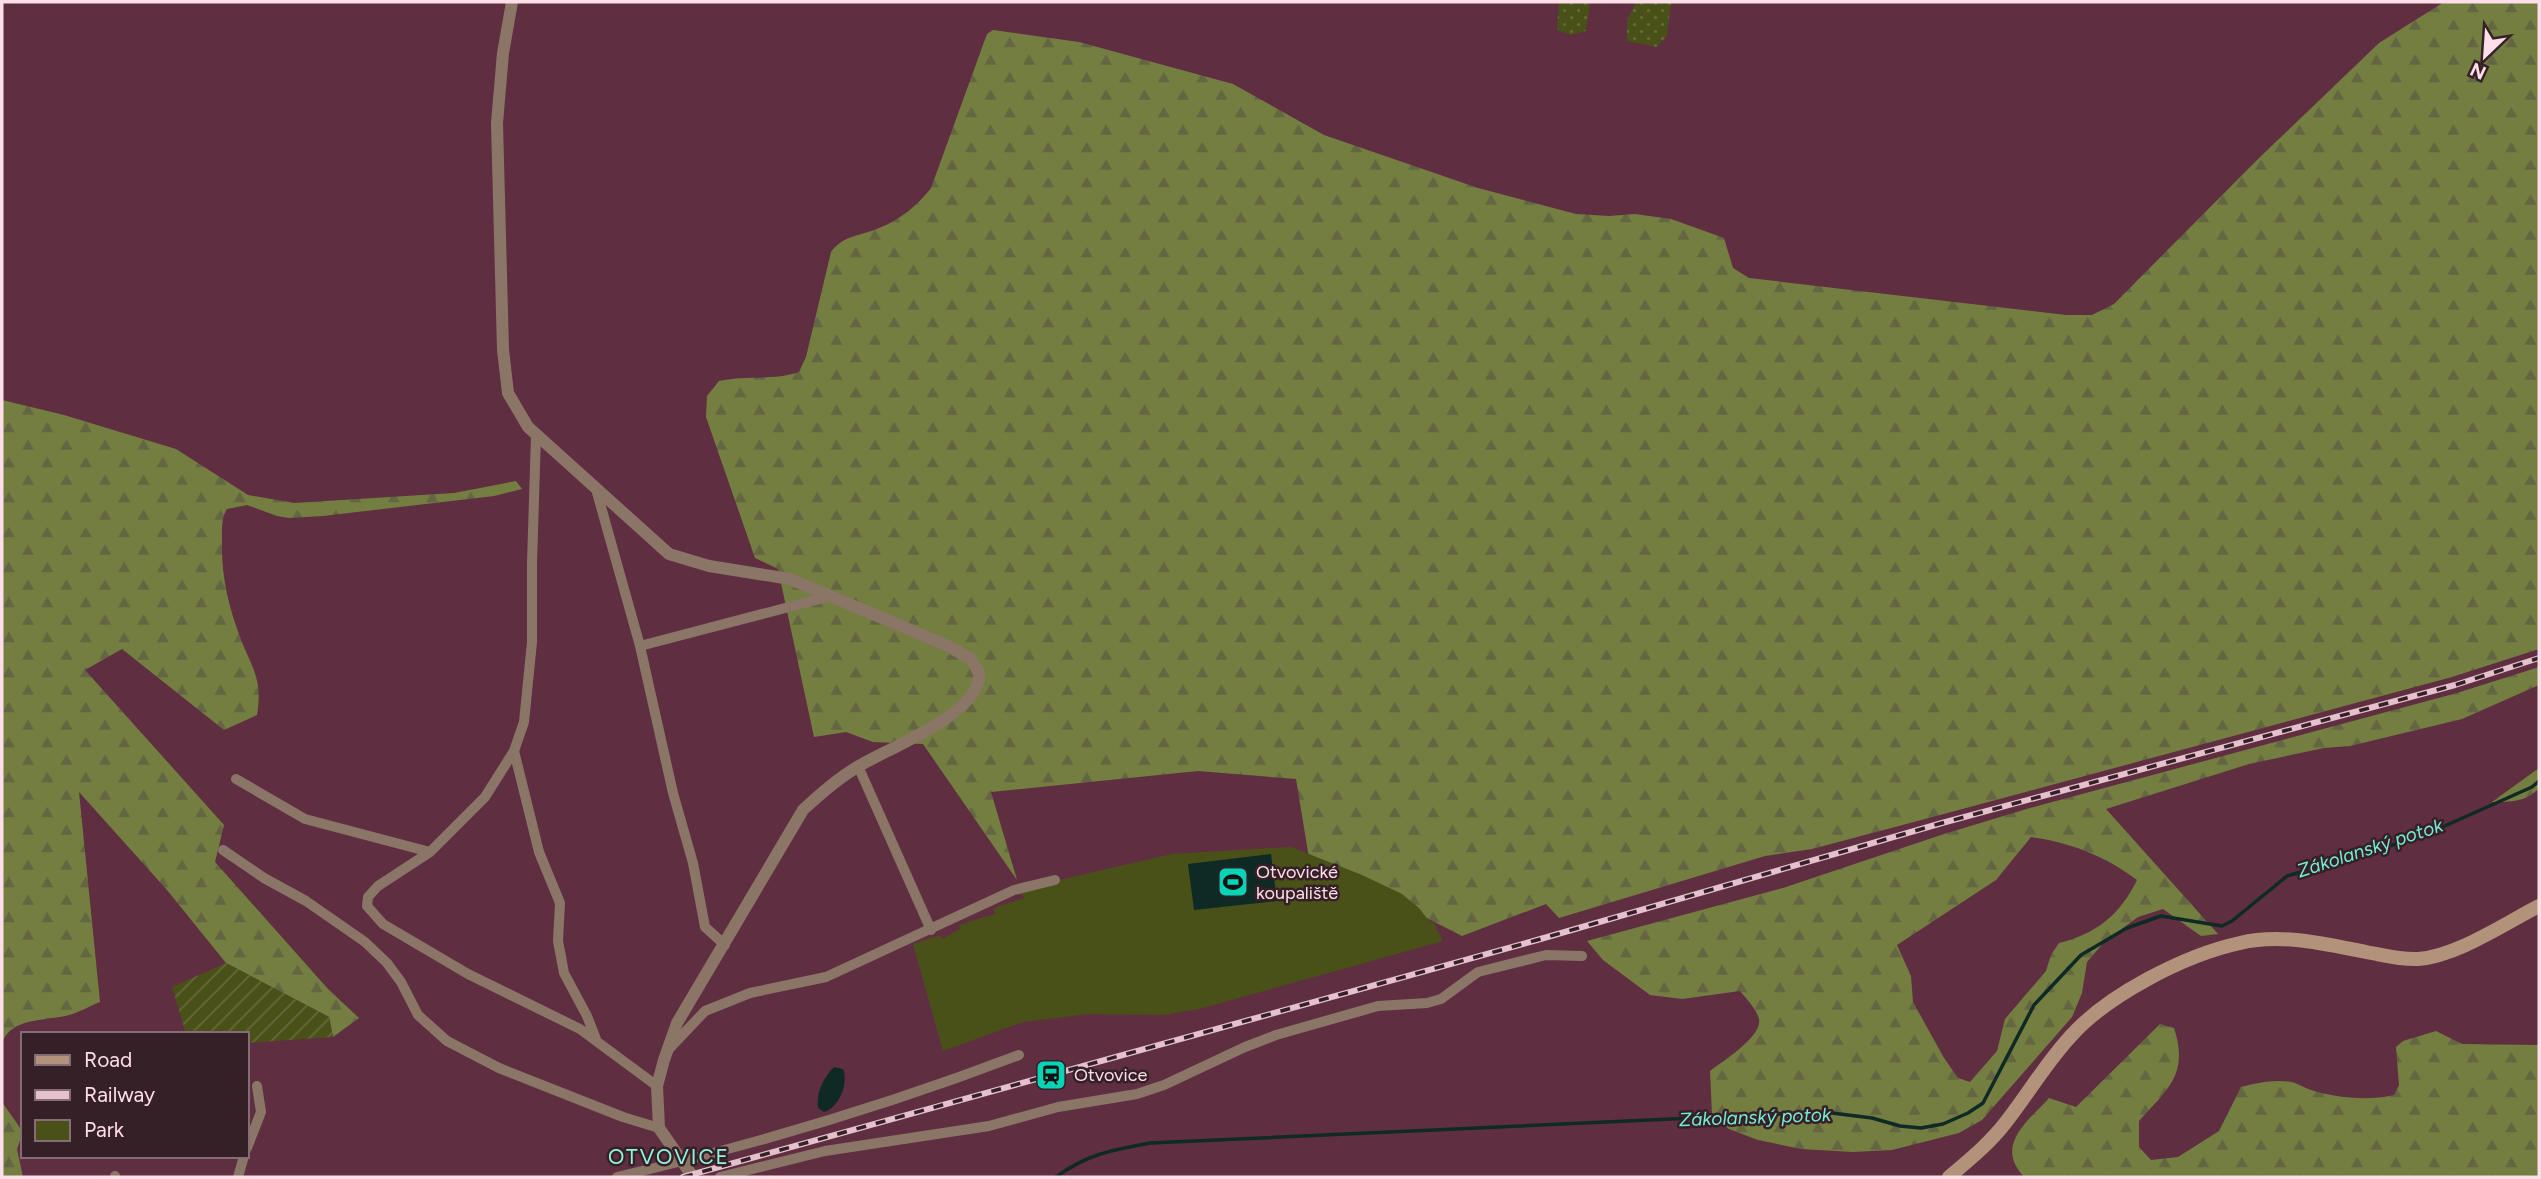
<svg xmlns="http://www.w3.org/2000/svg" width="2541" height="1179" viewBox="0 0 2541 1179" font-family="Figtree,sans-serif">
<style>
.grass{fill:url(#grass-dots)}
.forest{fill:url(#forest-firs);fill-rule:evenodd}
.park{fill:#495118}
.garden{fill:url(#garden-furrows)}
.water{fill:#0f2924}
.lines{fill:none;stroke-linecap:round;stroke-linejoin:round}
.stream{stroke:#0f2924;stroke-width:3.5}
.minor{stroke:#8a7567;stroke-width:10}
.tertiary{stroke:#8a7567;stroke-width:12}
.secondary{stroke:#b2927b;stroke-width:14}
.rail-casing{stroke:#e4c1cd;stroke-width:6}
.rail{stroke:#362028;stroke-width:3.5;stroke-dasharray:10;stroke-linecap:butt}
.labels{text-anchor:middle;dominant-baseline:central;stroke-width:5;stroke-linejoin:round;paint-order:stroke}
.poi-label{font-size:18px;fill:#fedee8;stroke:#362028;text-anchor:start}
.water-label{font-size:19px;font-style:italic;fill:#74eed4;stroke:#362028}
.quarter-label{font-size:21px;letter-spacing:2px;fill:#91f5dd;stroke:#362028}
</style>
<defs>
<pattern id="grass-dots" width="8" height="8" patternUnits="userSpaceOnUse" patternTransform="scale(1.75)"><rect width="8" height="8" fill="#495118"/><path d="M2 2h.1M6 6h.1" fill="none" stroke="#646a3a" stroke-width="1.8" stroke-linecap="round"/></pattern>
<pattern id="forest-firs" width="22" height="20" patternUnits="userSpaceOnUse" patternTransform="scale(1.75)"><rect width="22" height="20" fill="#747e40"/><path d="M5 1l3.5 6h-7zM16 11l3.5 6h-7z" fill="#646642"/></pattern>
<pattern id="garden-furrows" width="10" height="10" patternUnits="userSpaceOnUse" patternTransform="scale(1.75)"><rect width="10" height="10" fill="#495118"/><path d="M-1 1l2-2M0 10L10 0M9 11l2-2" fill="none" stroke="#646a3a"/></pattern>
</defs>
<rect width="100%" height="100%" fill="#5f2f41"/>
<path class="grass" d="M1559,2H1590L1586,31L1571,35L1557,30Z
M1636,2H1671L1667,36L1657,47L1627,41V21Z"/>
<path class="forest" d="M2444,2H2539V649L2452,677L1940,815L1812,849L1765,856L1559,918L1546,904L1462,936L1309,858L1296,779L1198,771L991,792L1017,880L923,744L873,742L846,732L814,737L778,569L755,558L706,417L707,396L719,381C746,375 774,381 799,372L806,357L831,252C843,235 861,236 879,228C900,220 918,205 931,188L987,34L993,30L1079,42L1233,84L1324,135L1478,188L1576,214L1609,216L1635,214L1671,219L1724,238L1733,268L1749,278L2066,315H2092L2114,304L2256,161L2379,43Z
M2,400L64,415L176,449L248,495L294,503L454,493L516,481L522,489L494,496L323,516L289,518L277,516L247,505L227,509C221,518 222,530 222,541C221,574 228,605 240,637C252,669 263,678 257,715L224,730L122,649L85,670L224,825L215,862L328,989L359,1018L333,1037L329,1017L226,963L167,890L79,792L100,1002C90,1006 80,1012 69,1015C47,1021 11,1017 2,1043Z
M2539,667V685L2462,719L2350,746L2324,748L2249,764L2106,809L2218,934L2201,936L2163,909L2138,917L2105,941L2087,962L2082,993L2072,1017L1982,1120L1959,1133L1892,1150L1853,1152L1801,1149L1758,1140L1729,1129L1712,1114L1710,1071C1723,1061 1763,1036 1759,1019C1757,1010 1746,998 1740,991L1682,999L1650,995L1603,960L1587,941L1783,888L1944,834L2030,808L2457,693ZM2031,837C2069,842 2106,856 2137,880C2120,915 2096,934 2059,943L2051,955L2046,971L2005,1019L1997,1051L1970,1082L1958,1078L1944,1058L1913,1002L1911,976L1897,945L1996,880Z
M2539,768V788C2527,802 2510,802 2492,802Z
M2160,1024L2174,1028C2189,1074 2168,1089 2139,1121V1147L2151,1160L2178,1157L2219,1131L2241,1087C2256,1083 2275,1079 2291,1082C2298,1083 2304,1088 2311,1090C2336,1098 2369,1101 2394,1095L2399,1085L2396,1047L2403,1041L2436,1031L2462,1044L2539,1045V1177H2024C2020,1172 2014,1165 2013,1158C2007,1135 2035,1114 2049,1098L2076,1107Z
M2,1102L23,1132L17,1149L23,1177H2Z"/>
<path class="park" d="M1291,847L1362,875L1402,894L1419,908L1430,922L1434,923L1443,941L1199,1009L1164,1015L1088,1014L1023,1022L943,1051L913,944L940,935L942,939L960,929L959,925L995,914L994,908L1024,898L1021,893L1042,884L1172,854Z"/>
<path class="garden" d="M226,963L329,1017L333,1037L247,1043V1034H186L172,987Z"/>
<path class="water" d="M1271,854L1277,901L1194,910L1188,864Z
M834,1067L843,1069C849,1083 839,1108 824,1112L818,1108C816,1093 823,1078 834,1067Z"/>
<g class="lines">
<path class="stream" d="M1056,1177C1087,1154 1112,1150 1150,1143L1824,1112L1872,1118L1900,1126L1921,1128L1943,1124L1968,1113L1983,1103L2034,1005L2081,955L2127,928L2161,916L2222,926L2232,921L2287,876L2420,837L2532,787L2539,781"/>
<path class="minor" d="M536,435L532,563V642L524,722L514,751L485,797L430,852L378,886L368,897L367,906L383,924L468,974L580,1029L657,1086
M596,489L640,646L673,793L693,863L705,927L725,945
M640,646L831,596
M514,751L539,852L560,903L558,941L564,973L587,1016L596,1039
M858,766L931,930
M236,779L305,819L430,852
M223,850L264,878L306,901L365,942L387,963L401,982L418,1015L447,1041L499,1068L623,1117L659,1128
M669,1049L705,1011L750,993L826,977L1014,890L1055,880
M247,1148L261,1112L257,1086
M115,1176V1177
M238,1177L244,1156
M617,1177C754,1145 888,1105 1019,1055
M720,1177L825,1151L989,1126L1058,1107L1137,1094L1164,1085L1245,1047L1276,1035L1378,1006L1427,1003L1441,999L1478,972L1546,955L1582,956"/>
<path class="tertiary" d="M512,2L503,53L497,123L503,350L508,393L528,427L669,554L709,566L790,579L946,645L971,659L979,673C983,712 889,748 859,766C838,778 821,793 803,810L677,1023L664,1060L657,1086L659,1128L693,1177"/>
<path class="secondary" d="M1949,1177C1969,1160 1990,1143 2006,1122C2028,1094 2046,1063 2070,1037C2107,995 2185,955 2240,943C2281,933 2325,944 2366,952C2383,955 2401,960 2418,959C2457,956 2504,924 2539,906"/>
<g class="rail-casing">
<path id="rail" d="M683,1177L1537,940L1942,823L2455,685L2539,658"/>
</g>
<use href="#rail" class="rail"/>
</g>
<defs>
<g id="stadium-square" transform="scale(1.575)"><rect x="-9" y="-9" width="18" height="18" rx="4" fill="#05d5b6" stroke="#362028"/><path d="M0-5a6.5 5 0 1 0 0 10a6.5 5 0 1 0 0-10ZM-3.5-1.8h7v3.6h-7Z" fill="#111"/></g>
<g id="station-square" transform="scale(1.575)"><rect x="-9" y="-9" width="18" height="18" rx="4" fill="#05d5b6" stroke="#362028"/><path d="M-3-6H3Q5-6 5-4V2Q5 4 3 4L4.5 6H3L1.5 4h-3L-3 6H-4.5L-3 4Q-5 4-5 2V-4Q-5-6-3-6ZM-3.5-4v3h7v-3ZM-3.5 1v1.5H-2V1ZM2 1v1.5H3.5V1Z" fill="#111"/></g>
</defs>
<g fill-rule="evenodd">
<use href="#stadium-square" x="1233" y="882"/>
<use href="#station-square" x="1051" y="1075"/>
</g>
<g class="labels">
<g class="poi-label">
<text x="1256" y="872">Otvovické<tspan x="1256" dy="21">koupaliště</tspan></text>
<text x="1074" y="1075">Otvovice</text>
</g>
<g class="water-label">
<text transform="translate(2370 848) rotate(-18)">Zákolanský potok</text>
<text transform="translate(1755 1117) rotate(-2)">Zákolanský potok</text>
</g>
<g class="quarter-label">
<text x="669" y="1156">OTVOVICE</text>
</g>
</g>
<rect width="2541" height="1179" fill="none" stroke="#fedee8" stroke-width="7"/>
<rect x="21" y="1032" width="228" height="126" fill="#362028" stroke="#866c75" stroke-width="2"/>
<rect x="35" y="1055" width="35" height="10" fill="#b2927b" stroke="#866c75" stroke-width="2"/>
<text x="84" y="1067" font-size="21" fill="#fedee8">Road</text>
<rect x="35" y="1090" width="35" height="10" fill="#e4c1cd" stroke="#866c75" stroke-width="2"/>
<text x="84" y="1102" font-size="21" fill="#fedee8">Railway</text>
<rect x="35" y="1120" width="35" height="21" fill="#495118" stroke="#866c75" stroke-width="2"/>
<text x="84" y="1137" font-size="21" fill="#fedee8">Park</text>
<g transform="translate(2485 56) rotate(205)" stroke="#362028" stroke-width="5" paint-order="stroke">
<path d="M0-5L12 26L0 18L-12 26Z" fill="#fedee8"/>
<text y="-10" font-size="19" font-weight="bold" text-anchor="middle" fill="#fedee8">N</text>
</g>
</svg>
